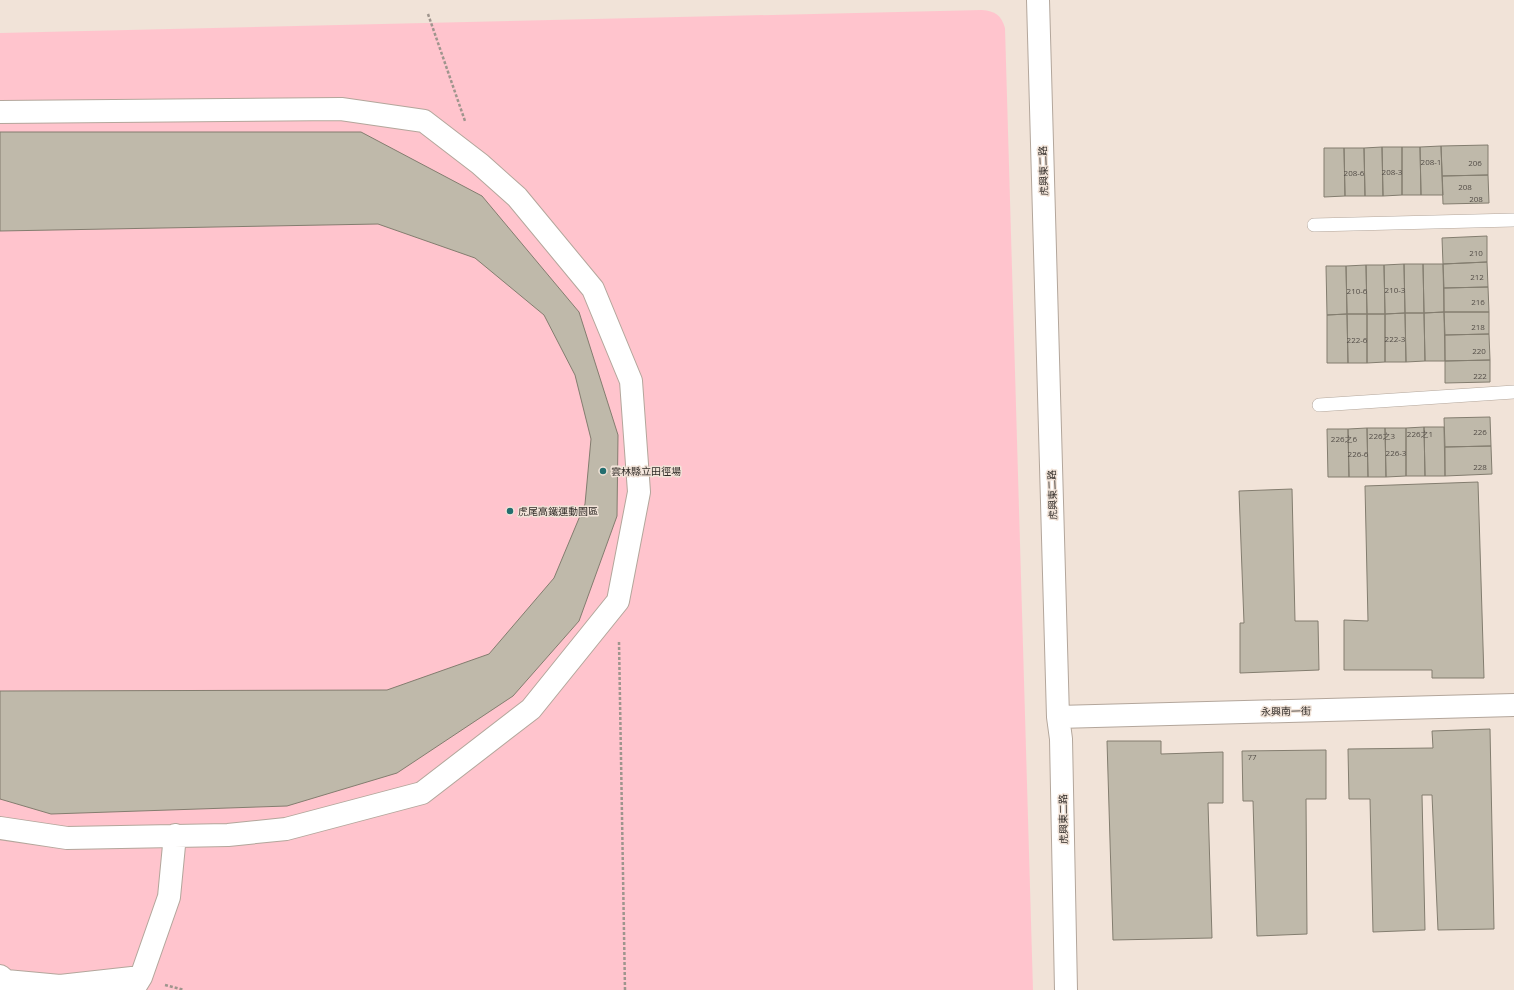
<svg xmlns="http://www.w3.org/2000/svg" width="1514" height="990" viewBox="0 0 1514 990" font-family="'Open Sans','Noto Sans TC',sans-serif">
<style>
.park{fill:#ffc4cd}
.building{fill:#bfb9aa;stroke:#837d6f}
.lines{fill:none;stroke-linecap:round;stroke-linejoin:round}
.lane-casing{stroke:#b3a69b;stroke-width:14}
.street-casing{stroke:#b3a69b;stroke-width:24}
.path{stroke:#9f958d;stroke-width:2.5;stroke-dasharray:3 2;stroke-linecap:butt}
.lane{stroke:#fff;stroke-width:13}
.street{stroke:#fff;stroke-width:22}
.poi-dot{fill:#236e6f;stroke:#f1e3d8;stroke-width:1.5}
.labels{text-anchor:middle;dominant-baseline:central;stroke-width:3;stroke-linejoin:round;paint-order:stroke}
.number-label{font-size:8px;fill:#544e48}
.street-label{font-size:10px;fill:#302b27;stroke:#f1e3d8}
.poi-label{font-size:10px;fill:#302b27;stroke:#f1e3d8;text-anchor:start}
</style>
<rect width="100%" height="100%" fill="#f1e3d8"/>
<path class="park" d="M982,10C995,11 1001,15 1005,28L1033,990H0V33Z"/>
<path class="building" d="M0,132H361L482,196L579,312L618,435L617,516L579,621L513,696L397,773L287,806L51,814L0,799V691L387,690L489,654L554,578L585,504L591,439L575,375L544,315L475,258L378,224L0,231Z
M1488,145V175L1442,176L1441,146Z
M1441,146L1443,195H1421L1420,147Z
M1382,147L1383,196H1365L1364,148Z
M1382,147H1402V195L1383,196Z
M1402,147H1420L1421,195H1402Z
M1324,148H1344L1345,196L1324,197Z
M1344,148H1364L1365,196H1345Z
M1488,175L1489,203L1443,204L1442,176Z
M1487,236V262L1443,264L1442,238Z
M1487,262L1488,287L1444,288L1443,264Z
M1404,264L1405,313L1385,314L1384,265Z
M1404,264H1423L1424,313H1405Z
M1423,264H1443L1444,312L1424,313Z
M1366,265L1367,314H1347L1346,266Z
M1366,265H1384L1385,314H1367Z
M1326,266H1346L1347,314L1327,315Z
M1488,287L1489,312H1444V288Z
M1444,312L1445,361H1425L1424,313Z
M1444,312H1489V334L1445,335Z
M1405,313L1406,362H1385V314Z
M1405,313H1424L1425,361L1406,362Z
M1347,314L1348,363H1327V315Z
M1347,314H1367V363H1348Z
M1367,314H1385V362L1367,363Z
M1489,334L1490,360L1445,361V335Z
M1490,360V382L1445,383V361Z
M1490,417L1491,446L1445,447L1444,418Z
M1424,427L1425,476H1406V428Z
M1424,427H1444L1445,476H1425Z
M1367,428L1368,477H1349L1348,429Z
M1367,428H1385L1386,477H1368Z
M1385,428H1406V476L1386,477Z
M1327,429H1348L1349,477H1328Z
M1491,446L1492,474L1445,476V447Z
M1478,482L1484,678H1432V670H1344V620L1368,621L1365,486Z
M1292,489L1295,621H1318L1319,670L1240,673V623H1244L1239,491Z
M1490,729L1494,929L1438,930L1432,795H1422L1425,930L1373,932L1370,799H1349L1348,749L1433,748L1432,731Z
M1107,741H1161V754L1223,752V803H1208L1212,938L1113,940Z
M1326,750V799H1306L1307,934L1257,936L1253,801H1243L1242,751Z"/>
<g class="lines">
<g class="lane-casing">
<path id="lane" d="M1314,225L1514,220
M1319,405L1514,392"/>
</g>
<g class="street-casing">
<path id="street" d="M1038,0L1058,717L1061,739L1066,990
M0,112L341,109L424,121L480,164L517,197L593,289L631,381L639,492L618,601L531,709L422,793L286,829L228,835L67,838L0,828
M1058,717L1514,705
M0,976L6,981L60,986L141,977
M133,990L141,977L169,897L175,835"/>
</g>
<path class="path" d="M428,14L465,121
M619,642L625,990
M165,985L184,990"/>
<use href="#lane" class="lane"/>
<use href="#street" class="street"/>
</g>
<g class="poi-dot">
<circle cx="603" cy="471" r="4"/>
<circle cx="510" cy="511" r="4"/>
</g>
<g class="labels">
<g class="number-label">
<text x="1431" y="161">208-1</text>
<text x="1475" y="162">206</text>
<text x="1392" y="171">208-3</text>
<text x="1354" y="172">208-6</text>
<text x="1465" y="186">208</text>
<text x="1476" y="198">208</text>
<text x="1476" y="252">210</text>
<text x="1477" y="276">212</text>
<text x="1395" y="289">210-3</text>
<text x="1357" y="290">210-6</text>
<text x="1478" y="301">216</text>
<text x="1478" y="326">218</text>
<text x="1395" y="338">222-3</text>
<text x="1357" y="339">222-6</text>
<text x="1479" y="350">220</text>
<text x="1480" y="375">222</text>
<text x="1480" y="431">226</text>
<text x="1420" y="433">226之1</text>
<text x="1382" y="435">226之3</text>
<text x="1344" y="438">226之6</text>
<text x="1396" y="452">226-3</text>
<text x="1358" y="453">226-6</text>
<text x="1480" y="466">228</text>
<text x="1252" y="756">77</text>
</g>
<g class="street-label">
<text transform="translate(1043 171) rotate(-92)">虎興東二路</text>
<text transform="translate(1052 495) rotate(-92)">虎興東二路</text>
<text transform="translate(1286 711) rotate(-1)">永興南一街</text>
<text transform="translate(1063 819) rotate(-91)">虎興東二路</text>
</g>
<g class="poi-label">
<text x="611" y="471">雲林縣立田徑場</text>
<text x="518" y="511">虎尾高鐵運動園區</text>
</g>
</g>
</svg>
